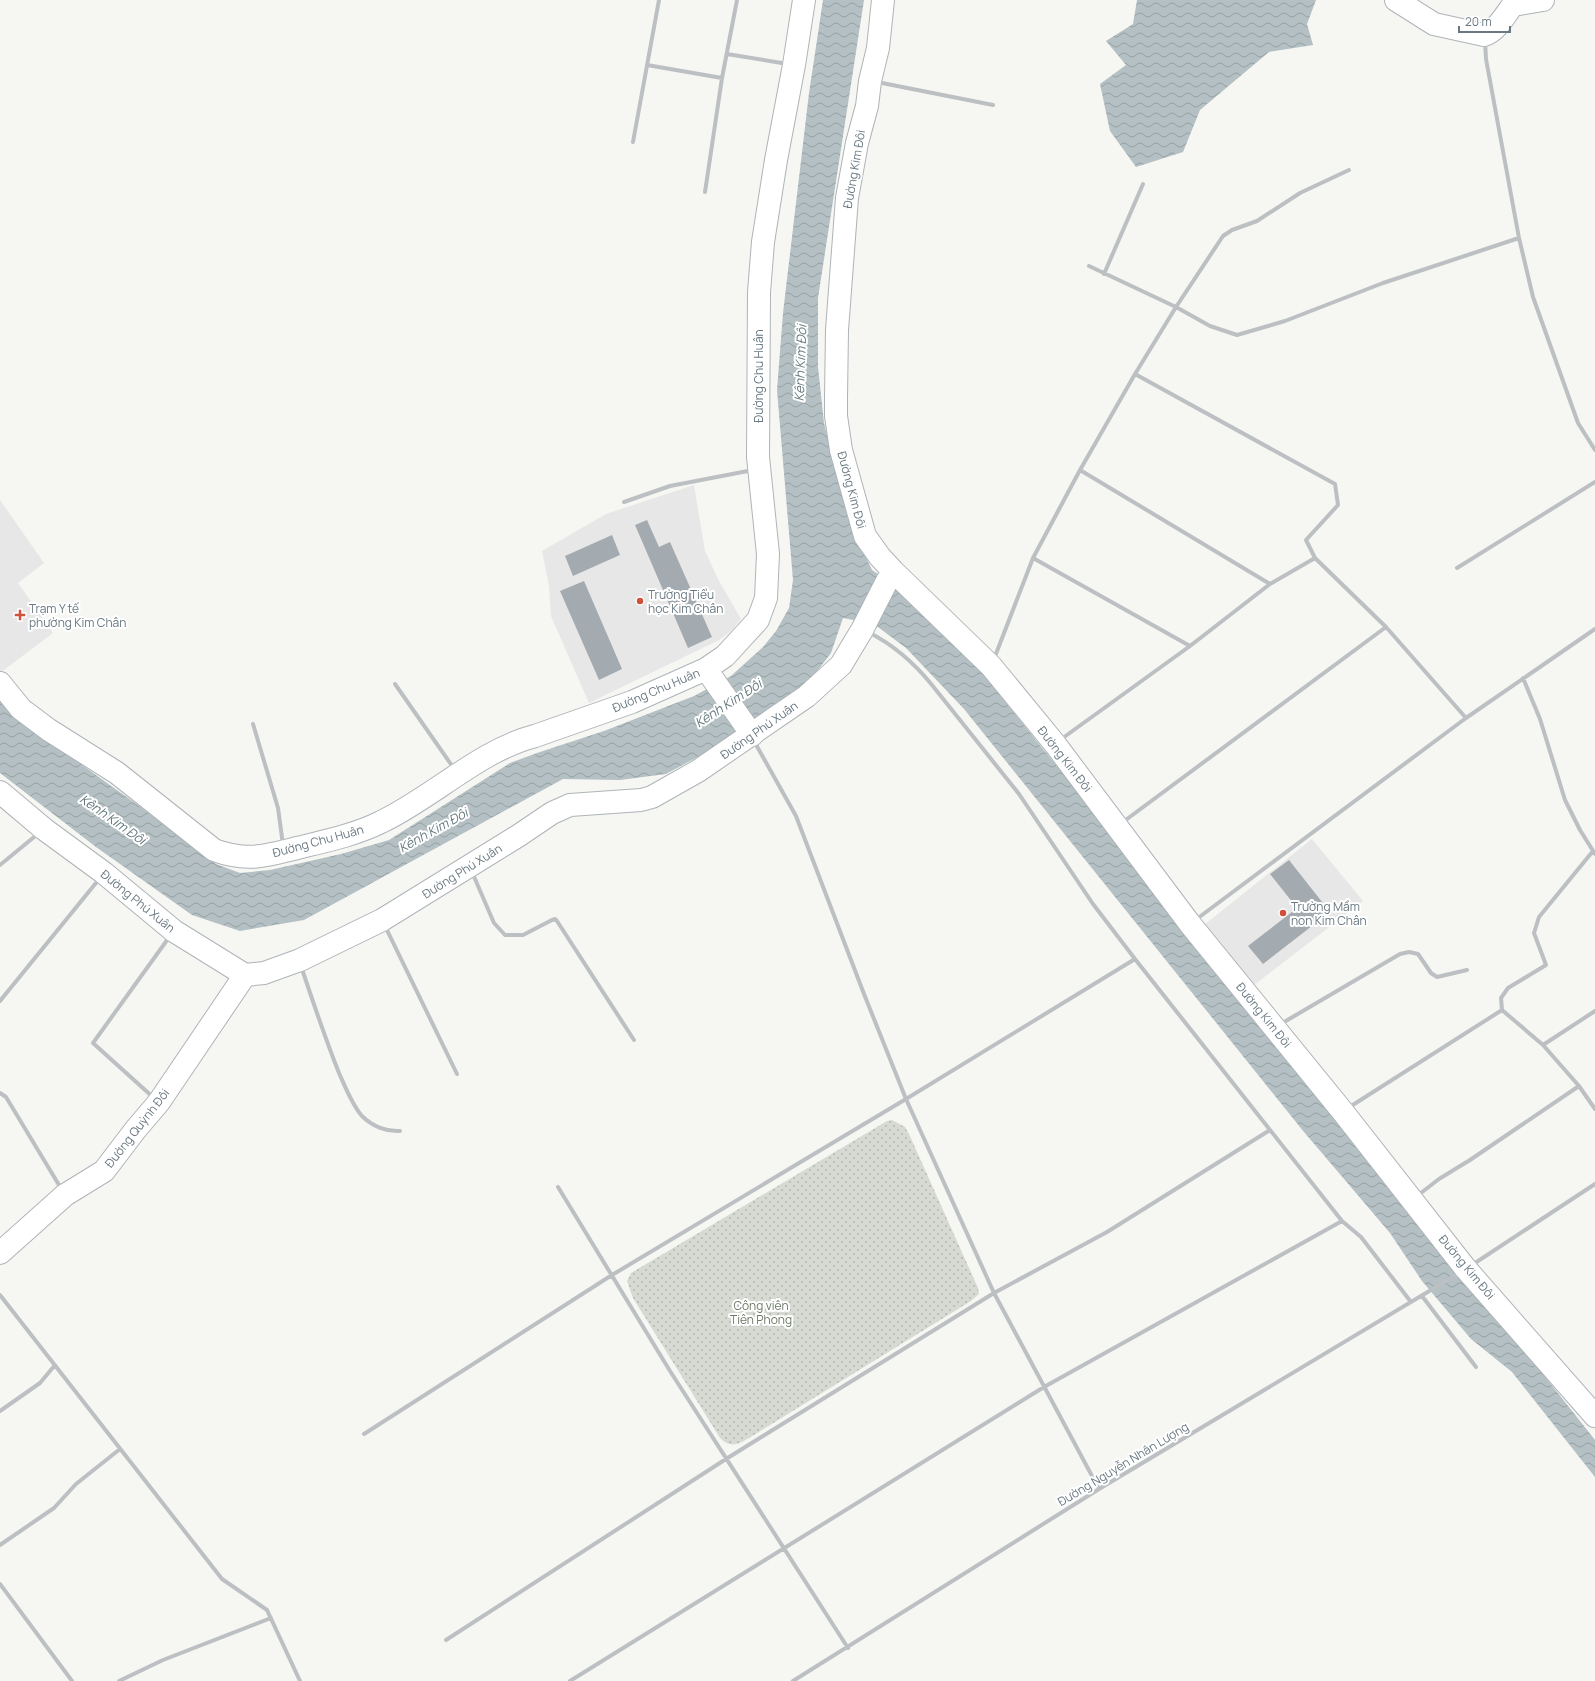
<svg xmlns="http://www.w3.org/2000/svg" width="1595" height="1681" viewBox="0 0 1595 1681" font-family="Manrope,sans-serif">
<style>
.built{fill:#e7e7e7}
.park{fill:url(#park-dots)}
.water{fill:url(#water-waves)}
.building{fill:#a4abb0}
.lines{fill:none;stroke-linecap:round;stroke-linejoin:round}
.secondary-casing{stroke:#aeb4b8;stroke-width:24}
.street{stroke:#bcc0c3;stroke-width:4}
.secondary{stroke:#fff;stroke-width:22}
.poi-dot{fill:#ce523b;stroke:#fff;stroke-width:1.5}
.labels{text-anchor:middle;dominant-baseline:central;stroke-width:4;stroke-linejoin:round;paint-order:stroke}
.street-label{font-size:12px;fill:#697881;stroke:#fff}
.poi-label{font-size:12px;fill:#697881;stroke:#fff;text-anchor:start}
.park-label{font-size:12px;fill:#6c7967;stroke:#fff}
.water-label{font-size:13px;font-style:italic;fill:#64787d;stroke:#fff}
</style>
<defs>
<pattern id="park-dots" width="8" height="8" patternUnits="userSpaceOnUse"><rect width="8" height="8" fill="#d6dad3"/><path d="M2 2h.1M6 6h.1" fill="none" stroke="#b2b6b1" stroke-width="1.8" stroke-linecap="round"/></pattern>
<pattern id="water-waves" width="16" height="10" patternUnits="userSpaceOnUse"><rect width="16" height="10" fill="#b4c0c3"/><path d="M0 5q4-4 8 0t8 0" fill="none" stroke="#96a1a4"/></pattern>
</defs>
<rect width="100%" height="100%" fill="#f6f6f3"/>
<path class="built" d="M694,485L705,551L719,581L741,619L731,631L719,640L589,703L551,616L549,586L542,551L606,514Z
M0,500L44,563L18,583L53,633L0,673Z
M1312,839L1363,901L1254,985L1204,925Z"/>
<path class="park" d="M892,1120L905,1127L909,1134L978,1288L979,1294L971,1301L749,1438C737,1445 730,1448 720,1438L633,1298L627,1281L631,1273L887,1121Z"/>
<path class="water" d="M823,0H864L818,298V367L824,423L848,519L872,570L903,591L979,669L1470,1282L1595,1440V1477L1512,1372L1471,1339L1422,1281L1390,1233L1304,1132L964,709L906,648L874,624L843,618L831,653L802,691L727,741L666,774L620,780L563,779L304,920L240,931L192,915L96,847L0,773V697L22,722L135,803L216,864L240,873L270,870L341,854L389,840L510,763L537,753L604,731L694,696L731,676L763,647L776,631L789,608L793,580L777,390L783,313L809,93Z
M1137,0H1316L1307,24L1313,45L1269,52L1200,110L1183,152L1136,167L1110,131L1100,84L1126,65L1106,41L1133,24Z"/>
<path class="building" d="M647,520L659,547L670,542L712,637L688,648L635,525Z
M612,535L620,555L573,576L565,556Z
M584,581L622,669L599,680L560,591Z
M1289,860L1330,912L1263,964L1248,946L1297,908L1270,874Z"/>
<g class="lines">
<g class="secondary-casing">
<path id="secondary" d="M883,0L878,48L870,81L867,106L857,143L847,198L837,330L836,397V416L841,450L865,536L880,557L894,572L991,666L1055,744L1190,924L1343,1112L1466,1269L1595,1416
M1396,0L1434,24L1484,35C1497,31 1505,15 1513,5L1543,0
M706,669L752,735
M0,683L21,709L49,730L117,773L214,850C247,862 265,856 297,848C326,841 355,835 381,822C432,798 480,750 535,736L632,702L706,669L725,656L758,620L766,598L768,554L758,457L759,292L763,242L776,160L794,65L804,0
M0,792L44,829L104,873L174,931L245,975L264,973L300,960L382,920L518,836L552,813L570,805L641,800L652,797L698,771L807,696L841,665L862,630L887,581L894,572
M0,1253L65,1195L104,1171L136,1129L159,1102L245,975"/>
</g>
<path class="street" d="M1485,41L1486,59L1519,238L1533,297L1578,423L1595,450
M727,54L788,64
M647,65L722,78
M877,82L993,105
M633,142L659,0
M1349,170L1300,193L1257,221L1232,230L1223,236L1176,307L1210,326L1237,335L1285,321L1383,283L1519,238
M705,192L722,78L737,0
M1104,274L1143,184
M1135,374L1335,484L1338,505L1306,540L1315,558L1386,627L1466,718
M1080,470L1270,584
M624,502L670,486L753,470
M1033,558L1190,646
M1457,568L1595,482
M868,632C892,644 915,664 932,685L1019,794L1093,904L1135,959L1342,1221L1361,1237L1411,1302
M994,659L1033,558L1080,470L1135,374L1176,307L1089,266
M1523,678L1540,719L1565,800L1580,830L1595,854
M395,684L455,770
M253,724L278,808L283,845
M1060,740L1190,646L1270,584L1315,558
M754,741L796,816L864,994L906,1099L994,1293L1099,1489
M1123,822L1386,627
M0,865L39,833
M472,872L494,923L505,935H523L552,920L555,919L557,921L634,1040
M1194,921L1466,718L1595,629
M385,926L457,1074
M301,966C313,1002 325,1038 339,1073C345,1086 352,1105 362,1116C372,1126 386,1132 400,1131
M0,1001L100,878
M1502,1010L1501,998L1508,988L1546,965L1534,933L1539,917L1593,851
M1279,1025L1400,954L1409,952L1418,954L1431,973L1437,977L1467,970
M1543,1045L1595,1011
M0,1093L6,1097L62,1190
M155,1099L93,1043L170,936
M1348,1108L1502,1010L1543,1045L1579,1086L1595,1109
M558,1187L670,1371L848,1648
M1417,1196L1439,1179L1470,1160L1579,1086
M1472,1265L1595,1184
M0,1295L222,1579L267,1610L300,1681
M1422,1296L1476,1367
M0,1411L40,1383L55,1365
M364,1434L612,1275L906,1099L1135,959
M0,1545L54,1508L76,1484L120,1449
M0,1584L72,1681
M446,1640L726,1459L994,1293L1107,1232L1270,1130
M119,1681L163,1660L271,1618
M570,1681L1044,1387L1342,1221
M793,1681L1099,1489L1461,1272"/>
<use href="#secondary" class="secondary"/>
</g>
<g class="poi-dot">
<circle cx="640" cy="601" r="4"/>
<path d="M18 609h4v4h4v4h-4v4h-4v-4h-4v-4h4z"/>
<circle cx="1283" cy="913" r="4"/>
</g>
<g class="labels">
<g class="street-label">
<text transform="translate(854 169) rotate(-80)">Đường Kim Đôi</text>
<text transform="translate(758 376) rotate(-90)">Đường Chu Huân</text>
<text transform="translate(852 490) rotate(75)">Đường Kim Đôi</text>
<text transform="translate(656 690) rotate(-23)">Đường Chu Huân</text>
<text transform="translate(759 730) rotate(-35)">Đường Phú Xuân</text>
<text transform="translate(1065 759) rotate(52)">Đường Kim Đôi</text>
<text transform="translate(318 841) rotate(-15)">Đường Chu Huân</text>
<text transform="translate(462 871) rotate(-32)">Đường Phú Xuân</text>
<text transform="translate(138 901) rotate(39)">Đường Phú Xuân</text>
<text transform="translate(1264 1015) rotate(51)">Đường Kim Đôi</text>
<text transform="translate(137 1128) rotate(-52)">Đường Quỳnh Đôi</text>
<text transform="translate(1467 1267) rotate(50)">Đường Kim Đôi</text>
<text transform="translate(1123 1464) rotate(-31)">Đường Nguyễn Nhân Lượng</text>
</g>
<g class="poi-label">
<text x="648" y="594">Trường Tiểu<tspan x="648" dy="14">học Kim Chân</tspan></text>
<text x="29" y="608">Trạm Y tế<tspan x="29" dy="14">phường Kim Chân</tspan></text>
<text x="1291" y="906">Trường Mầm<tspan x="1291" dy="14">non Kim Chân</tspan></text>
</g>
<g class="park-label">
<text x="761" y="1305">Công viên<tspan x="761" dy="14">Tiên Phong</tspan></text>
</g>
<g class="water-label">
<text transform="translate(800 363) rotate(-88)">Kênh Kim Đôi</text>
<text transform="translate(728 703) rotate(-33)">Kênh Kim Đôi</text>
<text transform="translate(113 819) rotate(35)">Kênh Kim Đôi</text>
<text transform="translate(433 830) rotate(-29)">Kênh Kim Đôi</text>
</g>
</g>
<path d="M1459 26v6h51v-6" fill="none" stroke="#697881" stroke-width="2"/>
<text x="1465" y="26" font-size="12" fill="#697881" stroke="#ffffff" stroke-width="3" paint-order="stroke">20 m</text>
</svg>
